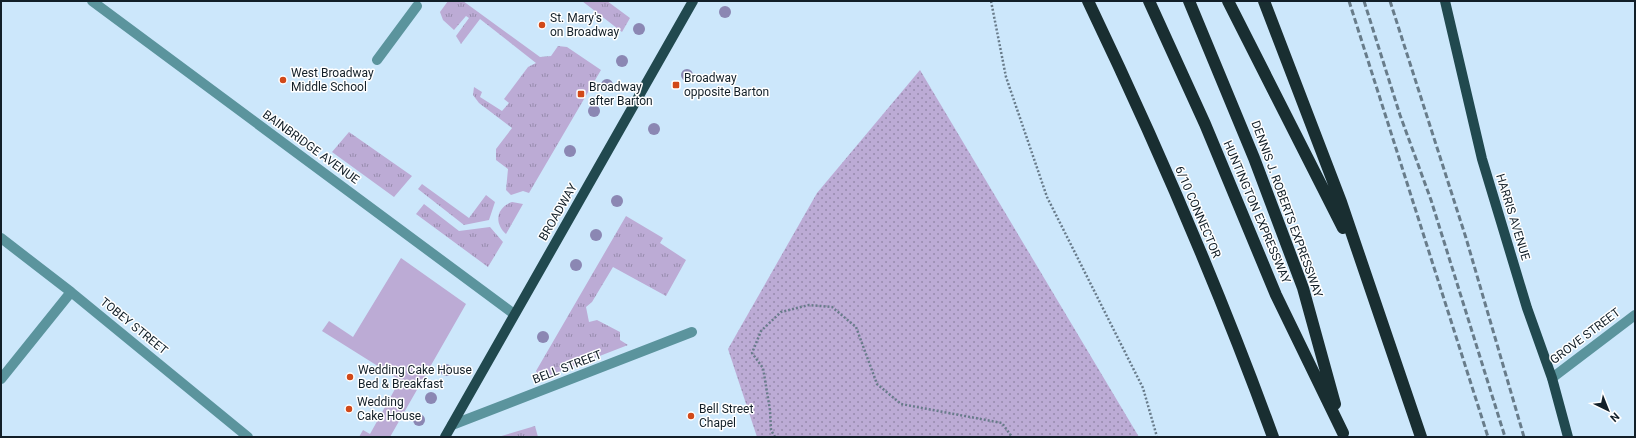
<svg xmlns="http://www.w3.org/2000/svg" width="1636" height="438" viewBox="0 0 1636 438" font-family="Roboto,sans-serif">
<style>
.grass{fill:url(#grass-tufts)}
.park{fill:url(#park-dots)}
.garden{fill:#bcabd5}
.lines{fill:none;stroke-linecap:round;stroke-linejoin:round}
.path{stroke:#687b8a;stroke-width:2.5;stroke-dasharray:2 2;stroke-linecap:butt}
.minor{stroke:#5b949d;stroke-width:10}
.major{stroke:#21494f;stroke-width:10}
.highway{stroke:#192e31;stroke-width:12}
.rail{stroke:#687c8a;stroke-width:3;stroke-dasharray:6 3;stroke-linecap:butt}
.tree{fill:#8b87b3}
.poi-dot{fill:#d14919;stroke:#fff;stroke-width:1.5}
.labels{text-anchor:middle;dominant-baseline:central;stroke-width:3;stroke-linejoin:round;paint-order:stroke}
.poi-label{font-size:12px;fill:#121f28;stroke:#fff;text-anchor:start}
.street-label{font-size:12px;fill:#121f28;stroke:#fff}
</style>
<defs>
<pattern id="grass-tufts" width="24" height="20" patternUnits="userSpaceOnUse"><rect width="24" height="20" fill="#bcabd5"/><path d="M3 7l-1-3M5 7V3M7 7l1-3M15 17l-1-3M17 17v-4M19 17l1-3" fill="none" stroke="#978bad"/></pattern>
<pattern id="park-dots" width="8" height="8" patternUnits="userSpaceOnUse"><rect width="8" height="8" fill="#bcabd5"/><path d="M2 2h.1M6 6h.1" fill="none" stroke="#978bad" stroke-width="1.8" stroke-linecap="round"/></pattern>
</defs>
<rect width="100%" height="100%" fill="#cce7fb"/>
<path class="grass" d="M448,1H463L540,57L551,56L558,46L567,47L601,70L529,193L523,191L511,195L506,190L508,169L496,160V149L512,128L479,103L473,95L474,87L482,92L480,97L502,111L509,103L504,99L528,67L536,63L480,19L461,44L456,36L469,18L466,16L454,30L443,20L440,12Z
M582,1H607L630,18L622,32Z
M349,132L412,176L394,197L332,152Z
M422,184L469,218L486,195L495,202L489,220L464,225L418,189Z
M512,202L523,204L506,234C494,223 496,208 512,202Z
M424,204L459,231L490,227L503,242L488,267L416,214Z
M626,216L663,238L660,243L686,260L666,296L613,267L592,302L586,307L589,322L597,320L620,332V340L628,345L543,378L538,375L536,371Z
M535,426L538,437H498Z"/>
<path class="park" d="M920,70L1139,437H757L728,349L817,193Z"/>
<path class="garden" d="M401,258L466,304L390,437H359L363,430L370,434L400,380L322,331L329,321L353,337Z"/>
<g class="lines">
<path class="path" d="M991,1L1006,77L1047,197L1143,388L1157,437
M775,437L771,430L770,410L763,368L752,353L761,331L781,312L809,305L832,307L856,327L877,384L901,404L1002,423L1012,437"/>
<path class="minor" d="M92,1L514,314
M377,60L417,6
M1,238L71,292L248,437
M1552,378L1635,315
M1,379L71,292
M452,425L692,332"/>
<path class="major" d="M1445,1L1482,159L1527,308L1552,378L1568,437
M445,437L693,1"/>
<path class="highway" d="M1088,1C1156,143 1219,289 1273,437
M1149,1L1205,124L1276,295L1343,433
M1189,1L1254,158L1303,288L1335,404
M1228,1L1343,228
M1264,1L1341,202L1421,437"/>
<path class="rail" d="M1349,1L1488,437
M1364,1L1400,115L1431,200L1505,437
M1390,1L1466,238L1524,437"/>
</g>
<g class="tree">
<circle cx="725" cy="12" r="6"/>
<circle cx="639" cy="29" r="6"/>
<circle cx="622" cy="61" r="6"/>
<circle cx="687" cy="75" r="6"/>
<circle cx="607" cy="85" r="6"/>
<circle cx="594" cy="111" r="6"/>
<circle cx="654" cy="129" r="6"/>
<circle cx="570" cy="151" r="6"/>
<circle cx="617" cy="201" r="6"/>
<circle cx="596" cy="235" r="6"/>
<circle cx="576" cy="265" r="6"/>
<circle cx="543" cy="337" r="6"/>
<circle cx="446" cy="370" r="6"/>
<circle cx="431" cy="398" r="6"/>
<circle cx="419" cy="420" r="6"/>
</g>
<g class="poi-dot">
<circle cx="542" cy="25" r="4"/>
<circle cx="283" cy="80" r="4"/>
<rect x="672" y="81" width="8" height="8" rx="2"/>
<rect x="577" y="90" width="8" height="8" rx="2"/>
<circle cx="350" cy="377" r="4"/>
<circle cx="349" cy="409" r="4"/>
<circle cx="691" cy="416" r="4"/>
</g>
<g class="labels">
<g class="poi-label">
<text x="550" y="18">St. Mary's<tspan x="550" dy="14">on Broadway</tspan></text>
<text x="291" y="73">West Broadway<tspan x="291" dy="14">Middle School</tspan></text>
<text x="684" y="78">Broadway<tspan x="684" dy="14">opposite Barton</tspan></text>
<text x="589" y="87">Broadway<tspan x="589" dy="14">after Barton</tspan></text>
<text x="358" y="370">Wedding Cake House<tspan x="358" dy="14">Bed &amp; Breakfast</tspan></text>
<text x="357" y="402">Wedding<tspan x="357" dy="14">Cake House</tspan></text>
<text x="699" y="409">Bell Street<tspan x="699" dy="14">Chapel</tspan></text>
</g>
<g class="street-label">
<text transform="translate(311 147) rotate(36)">BAINBRIDGE AVENUE</text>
<text transform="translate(1287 209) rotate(70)">DENNIS J. ROBERTS EXPRESSWAY</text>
<text transform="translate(558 212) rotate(-60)">BROADWAY</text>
<text transform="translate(1198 212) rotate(67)">6/10 CONNECTOR</text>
<text transform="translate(1257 212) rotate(67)">HUNTINGTON EXPRESSWAY</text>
<text transform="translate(1513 217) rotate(73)">HARRIS AVENUE</text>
<text transform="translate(134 326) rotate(39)">TOBEY STREET</text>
<text transform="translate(1585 336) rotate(-37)">GROVE STREET</text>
<text transform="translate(567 367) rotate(-21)">BELL STREET</text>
</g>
</g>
<rect width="1636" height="438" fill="none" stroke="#121f28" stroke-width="4"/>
<g transform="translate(1608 410) rotate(137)" stroke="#ffffff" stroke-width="3" paint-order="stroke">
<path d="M0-3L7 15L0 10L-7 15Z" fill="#121f28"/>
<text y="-6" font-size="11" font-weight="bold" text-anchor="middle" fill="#121f28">N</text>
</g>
</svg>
